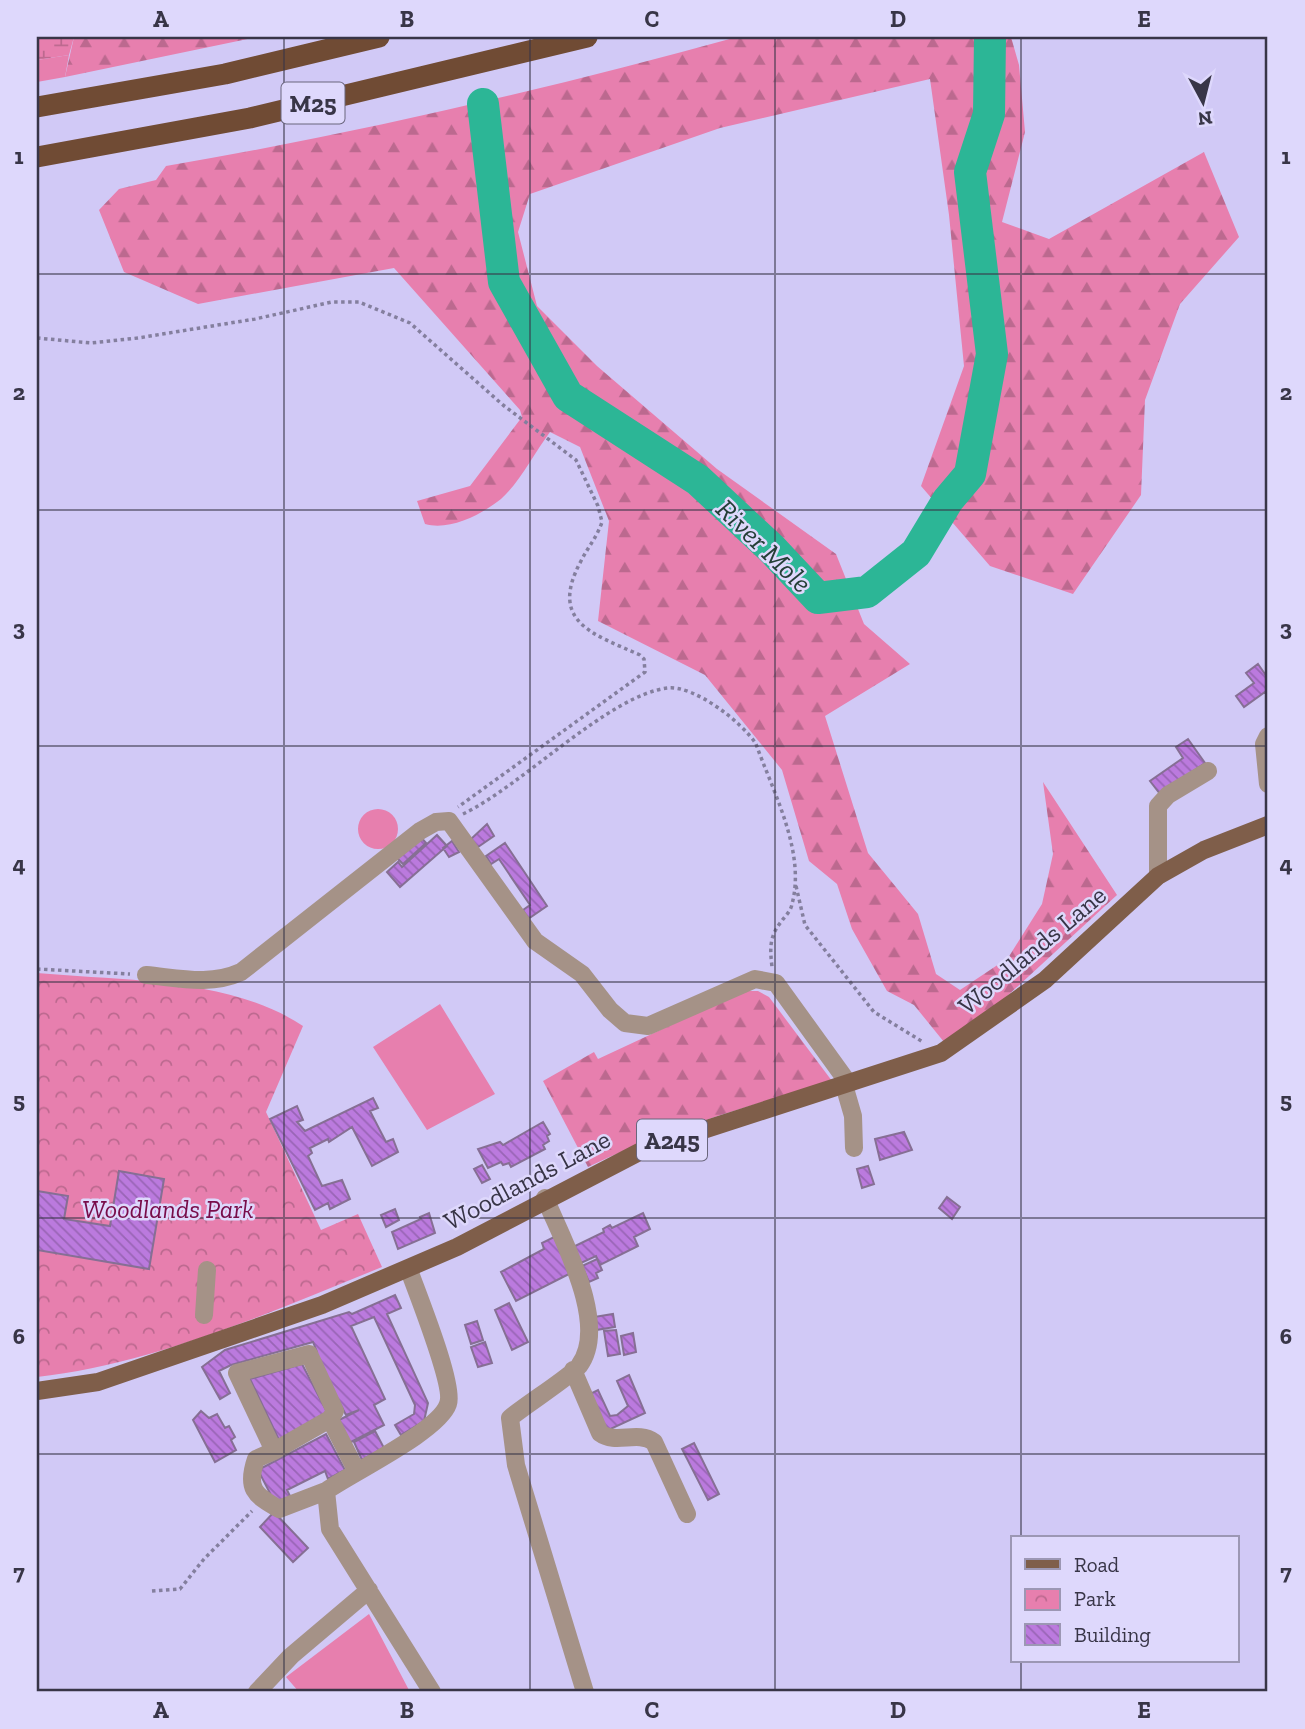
<svg xmlns="http://www.w3.org/2000/svg" width="1305" height="1729" viewBox="0 0 1305 1729" font-family="'Zilla Slab',serif">
<style>
.grass{fill:#e77fae}
.forest{fill:url(#forest-firs)}
.wetland{fill:url(#wetland-marsh)}
.park{fill:url(#park-crowns)}
.lines{fill:none;stroke-linecap:round;stroke-linejoin:round}
.river{stroke:#2cb696;stroke-width:32}
.building{fill:url(#building-back-hatch);stroke:#866f94;stroke-width:2}
.path{stroke:#847f9e;stroke-width:3.5;stroke-dasharray:3.5 3.5;stroke-linecap:butt}
.minor{stroke:#a59287;stroke-width:18}
.major{stroke:#7f5e4a;stroke-width:18}
.highway{stroke:#704b34;stroke-width:21}
.grid{fill:none;stroke:#383547;stroke-width:2;stroke-opacity:0.55}
.labels{text-anchor:middle;dominant-baseline:central;stroke-width:5;stroke-linejoin:round;paint-order:stroke}
.shield{fill:#ded8fc;stroke:#6a667d;stroke-width:2}
.shield-label{font-size:24px;font-weight:bold;fill:#383547}
.street-label{font-size:26px;fill:#383547;stroke:#ded8fc}
.park-label{font-size:26px;font-style:italic;fill:#780c4a;stroke:#ded8fc}
.water-label{font-size:28px;font-style:italic;fill:#243f37;stroke:#ded8fc}
.neatline{fill:none;stroke:#383547;stroke-width:2.5}
.grid-label{font-size:23px;text-anchor:middle;font-weight:bold;fill:#383547}
</style>
<defs>
<pattern id="forest-firs" width="22" height="20" patternUnits="userSpaceOnUse" patternTransform="scale(1.75)"><rect width="22" height="20" fill="#e77fae"/><path d="M5 1l3.5 6h-7zM16 11l3.5 6h-7z" fill="#bc698f"/></pattern>
<pattern id="wetland-marsh" width="20" height="14" patternUnits="userSpaceOnUse" patternTransform="scale(1.75)"><rect width="20" height="14" fill="#e77fae"/><path d="M1 5h8M5 5V1M11 12h8M15 12V8" fill="none" stroke="#bc698f"/></pattern>
<pattern id="park-crowns" width="20" height="18" patternUnits="userSpaceOnUse" patternTransform="scale(1.75)"><rect width="20" height="18" fill="#e77fae"/><path d="M2 6a3 3 0 1 1 6 0M12 15a3 3 0 1 1 6 0" fill="none" stroke="#bc698f"/></pattern>
<pattern id="building-back-hatch" width="6" height="6" patternUnits="userSpaceOnUse" patternTransform="scale(1.75)"><rect width="6" height="6" fill="#bb7ade"/><path d="M-1 5l2 2M0 0l6 6M5-1l2 2" fill="none" stroke="#9965b6"/></pattern>
</defs>
<rect width="100%" height="100%" fill="#d1c9f6"/>
<path class="grass" d="M69,55L65,77L37,82V60Z
M358 829a20 20 0 1 1 40 0a20 20 0 1 1-40 0Z
M440,1004L495,1094L427,1130L373,1047Z
M369,1614L410,1692H299L286,1677Z"/>
<path class="forest" d="M74,37H257L65,77Z
M737,37H1011L1019,65L1025,132L1002,222L1049,239L1204,152L1239,237L1180,304L1145,400L1141,495L1073,594L990,566L921,486L964,366L949,215L930,79L720,128L530,194L518,232L537,306L597,366L717,469L836,554L864,624L910,664L825,716L868,853L918,914L936,974L960,990L1008,958L1042,904L1053,854L1043,782L1117,895L980,1021L944,1042L914,1005L887,991L852,929L837,884L809,861L782,770L705,675L598,621L609,521L580,447L550,432C535,452 520,482 501,499C481,515 449,531 425,524L417,501L470,486L522,417L520,410L394,268L198,304L124,272L99,210L119,189L156,180L166,166C359,133 548,89 737,37Z
M744,991H758L769,997L832,1081C749,1106 666,1129 588,1167L543,1081L594,1052L598,1059Z"/>
<path class="wetland" d="M37,37H74L69,55L37,60Z"/>
<path class="park" d="M37,973C124,981 228,977 303,1026L266,1112L321,1230L358,1214L382,1267C274,1311 153,1364 37,1377Z"/>
<g class="lines">
<path class="river" d="M483,104L504,282L568,396L698,480L772,549L818,598L867,592L916,553L948,500L970,474L992,354L970,172L989,114L990,37"/>
</g>
<path class="building" d="M1258,664L1265,674L1268,671V696L1265,692L1244,707L1236,696L1254,683L1246,673Z
M1188,739L1205,763L1160,794L1150,781L1183,758L1176,747Z
M487,824L494,836L475,849L470,840Z
M419,835L426,843L403,864L396,857Z
M437,835L447,846L400,887L387,872L398,862L402,867Z
M452,841L459,852L449,857L443,848Z
M505,843L547,906L528,919L523,910L530,905L499,859L491,864L486,856Z
M373,1098L378,1108L370,1111L386,1142L393,1139L398,1152L372,1166L352,1127L329,1142L328,1139L310,1148L312,1153L308,1156L322,1186L342,1180L350,1199L330,1209L328,1203L315,1210L270,1119L297,1106L303,1120L297,1122L305,1131Z
M543,1122L550,1134L547,1136L549,1141L543,1145L545,1149L511,1167L509,1163L503,1165L501,1162L488,1168L478,1149L500,1142L503,1145Z
M904,1132L912,1150L880,1160L875,1139Z
M482,1165L490,1179L482,1183L474,1169Z
M868,1166L874,1184L862,1188L857,1169Z
M119,1171L164,1179L149,1269L37,1250V1191L68,1196L64,1219L110,1226Z
M947,1197L960,1207L952,1219L939,1208Z
M395,1209L399,1220L386,1227L381,1215Z
M429,1213L435,1233L398,1249L392,1232L421,1219L420,1217Z
M643,1213L650,1229L634,1237L638,1246L600,1265L596,1256L581,1263L573,1247L604,1232L603,1229L610,1225L612,1228Z
M554,1237L571,1273L516,1301L501,1272L544,1249L542,1243Z
M597,1259L602,1270L596,1273L598,1278L589,1282L582,1266Z
M395,1295L401,1308L387,1314L428,1403L424,1421L401,1435L395,1425L414,1414L415,1405L374,1317L351,1326L385,1399L374,1405L384,1425L349,1443L337,1421L359,1410L346,1415L314,1354L317,1352L313,1342L231,1365L219,1371L230,1393L220,1399L202,1367L225,1350L349,1312L352,1314Z
M509,1303L528,1342L512,1350L495,1310Z
M613,1314L615,1327L596,1330L594,1317Z
M477,1321L483,1340L471,1344L465,1325Z
M616,1330L620,1354L608,1356L604,1331Z
M633,1333L636,1352L624,1355L621,1336Z
M485,1342L492,1363L478,1367L471,1347Z
M302,1364L327,1412L279,1440L250,1379Z
M629,1375L645,1413L604,1432L586,1396L598,1390L610,1416L617,1415L628,1406L617,1381Z
M201,1411L209,1418L217,1414L225,1428L229,1426L235,1437L231,1440L236,1450L215,1462L193,1420Z
M375,1431L384,1448L362,1460L354,1442Z
M326,1434L345,1470L328,1479L325,1471L287,1490L291,1498L276,1505L258,1470Z
M694,1443L719,1494L708,1500L682,1449Z
M274,1512L308,1548L293,1562L260,1527Z"/>
<g class="lines">
<path class="path" d="M37,338L91,343L138,338L255,319L332,302H359L410,323L503,405L576,460L598,506L602,522C597,537 588,547 581,561C548,622 593,634 640,655L644,659L645,672L458,807
M463,814C522,786 610,694 668,688C694,685 742,722 756,744C773,792 806,852 792,904C791,911 785,916 781,922C769,937 770,949 772,967
M796,886L805,925L874,1012L923,1042
M37,969L130,974
M152,1591L180,1589L204,1559L252,1511"/>
<path class="minor" d="M1268,736L1264,744L1268,784
M1158,876V806L1168,795L1208,771
M146,975C179,978 210,986 241,972L420,831L436,822L449,821L535,941L582,974L610,1010L625,1023L648,1026L755,979L776,983L849,1084
M844,1085L853,1116L854,1148
M545,1198C562,1239 610,1325 579,1366C571,1376 524,1406 510,1418L516,1465L585,1692
M409,1270C417,1293 455,1386 448,1404C439,1431 353,1472 326,1491L330,1529L432,1692
M204,1315L207,1270
M573,1370L600,1433C616,1445 637,1430 654,1442L687,1514
M274,1451L330,1419L356,1470
M326,1491L279,1509C254,1495 246,1488 256,1459L274,1451L237,1373L309,1354L335,1411L330,1419
M257,1692L291,1656L369,1590"/>
<path class="major" d="M37,1391L98,1382L322,1305L457,1247L645,1149L941,1053L1045,980L1158,876L1204,850L1268,825"/>
<path class="highway" d="M37,107L225,74L379,37
M37,157L250,118L587,37"/>
</g>
<path class="grid" d="M284,37V1692M530,37V1692M775,37V1692M1021,37V1538M37,274H1268M37,510H1268M37,746H1268M37,982H1268M37,1218H1268M37,1454H1268M1021,1661V1692"/>
<g class="labels">
<g class="shield">
<rect x="281.5" y="82.5" width="63" height="41" rx="5"/>
<rect x="637" y="1119.5" width="70" height="41" rx="5"/>
</g>
<g class="shield-label">
<text x="313" y="103">M25</text>
<text x="672" y="1140">A245</text>
</g>
<g class="street-label">
<text transform="translate(1032 950) rotate(-40)">Woodlands Lane</text>
<text transform="translate(527 1180) rotate(-28)">Woodlands Lane</text>
</g>
<g class="park-label">
<text x="168" y="1209">Woodlands Park</text>
</g>
<g class="water-label">
<text transform="translate(764 546) rotate(44)">River Mole</text>
</g>
</g>
<rect width="1305" height="1729" fill="none" stroke="#ded8fc" stroke-width="77"/>
<rect x="1011" y="1536" width="228" height="126" fill="#ded8fc" stroke="#9c97b4" stroke-width="2"/>
<rect x="1025" y="1559" width="35" height="10" fill="#7f5e4a" stroke="#9c97b4" stroke-width="2"/>
<text x="1074" y="1572" font-size="21" fill="#383547">Road</text>
<rect x="1025" y="1589" width="35" height="21" fill="url(#park-crowns)" stroke="#9c97b4" stroke-width="2"/>
<text x="1074" y="1606" font-size="21" fill="#383547">Park</text>
<rect x="1025" y="1624" width="35" height="21" fill="url(#building-back-hatch)" stroke="#9c97b4" stroke-width="2"/>
<text x="1074" y="1642" font-size="21" fill="#383547">Building</text>
<g transform="translate(1203 102) rotate(173)" stroke="#ded8fc" stroke-width="5" paint-order="stroke">
<path d="M0-5L12 26L0 18L-12 26Z" fill="#383547"/>
<text y="-10" font-size="19" font-weight="bold" text-anchor="middle" fill="#383547">N</text>
</g>
<rect x="38" y="38" width="1228" height="1652" class="neatline"/>
<g class="grid-label">
<text x="161" y="27">A</text>
<text x="407" y="27">B</text>
<text x="652" y="27">C</text>
<text x="898" y="27">D</text>
<text x="1144" y="27">E</text>
<text x="19" y="164">1</text>
<text x="1286" y="164">1</text>
<text x="19" y="400">2</text>
<text x="1286" y="400">2</text>
<text x="19" y="636">3</text>
<text x="1286" y="636">3</text>
<text x="19" y="872">4</text>
<text x="1286" y="872">4</text>
<text x="19" y="1108">5</text>
<text x="1286" y="1108">5</text>
<text x="19" y="1344">6</text>
<text x="1286" y="1344">6</text>
<text x="19" y="1580">7</text>
<text x="1286" y="1580">7</text>
<text x="161" y="1718">A</text>
<text x="407" y="1718">B</text>
<text x="652" y="1718">C</text>
<text x="898" y="1718">D</text>
<text x="1144" y="1718">E</text>
</g>
</svg>
